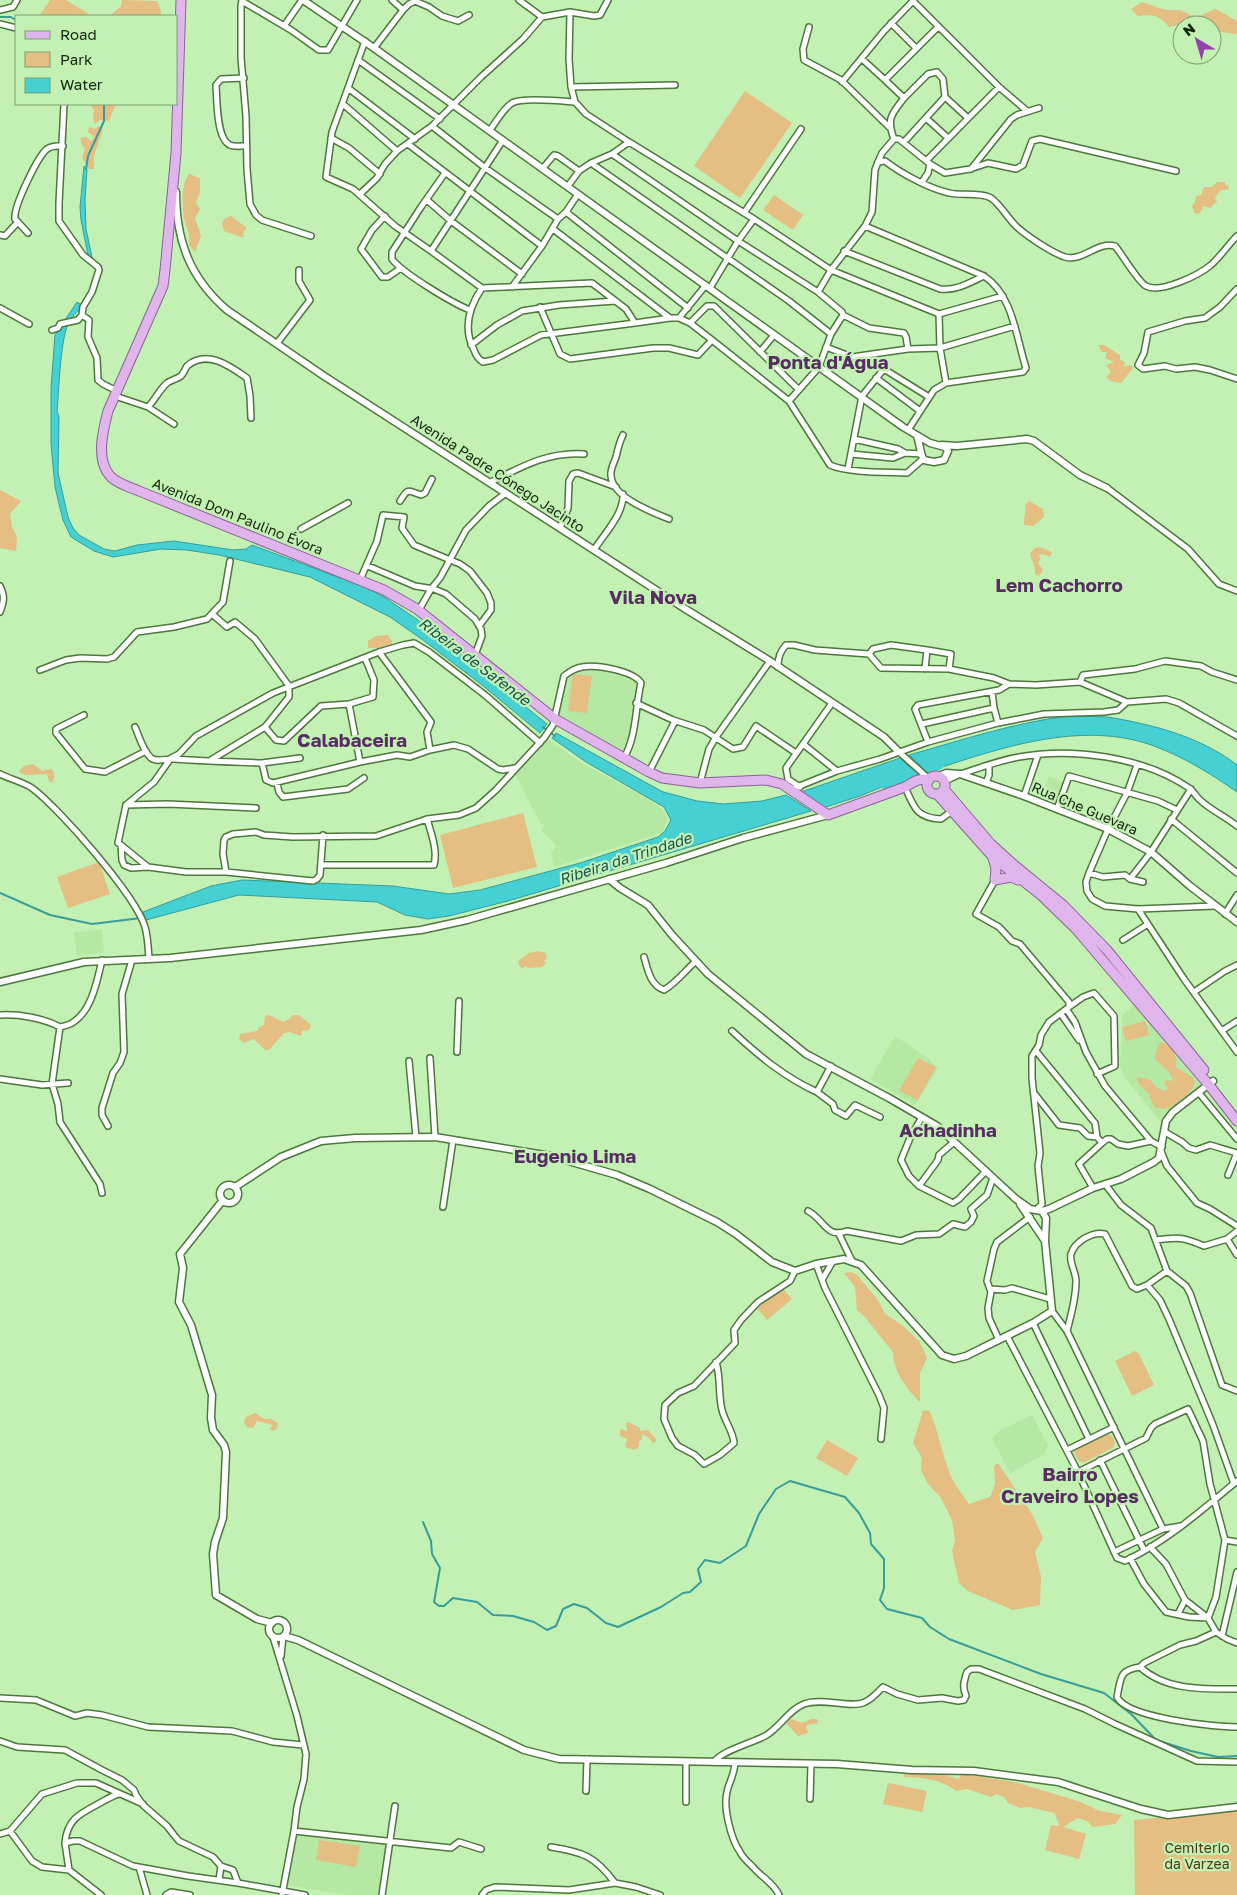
<svg xmlns="http://www.w3.org/2000/svg" width="1237" height="1895" viewBox="0 0 1237 1895" font-family="'Golos Text',sans-serif">
<style>
.built{fill:#b4e8a3}
.green{fill:#e4be82}
.water{fill:#45d0d4;stroke:#369d99}
.lines{fill:none;stroke-linecap:round;stroke-linejoin:round}
.stream{stroke:#369d99;stroke-width:2}
.river{stroke:#45d0d4;stroke-width:11}
.minor-casing{stroke:#4d773e;stroke-width:8}
.tertiary-casing{stroke:#4d773e;stroke-width:9}
.primary-casing{stroke:#8a6396;stroke-width:11}
.minor{stroke:#fff;stroke-width:5}
.tertiary{stroke:#fff;stroke-width:6}
.primary{stroke:#dfb5ec;stroke-width:9}
.labels{text-anchor:middle;dominant-baseline:central;stroke-width:4.5;stroke-linejoin:round;paint-order:stroke}
.street-label{font-size:14px;fill:#14250e;stroke:#c2f1b3}
.park-label{font-size:14px;fill:#4e3a16;stroke:#c2f1b3}
.water-label{font-size:15px;font-style:italic;fill:#185254;stroke:#c2f1b3}
.district-label{font-size:19px;font-weight:bold;fill:#572d63;stroke:#c2f1b3}
</style>
<rect width="100%" height="100%" fill="#c2f1b3"/>
<path class="built" d="M597,670L632,677L637,686L630,734L626,747L623,750L559,715L567,677L577,671Z
M547,739L583,764L649,799L663,810L668,818L662,833L554,867L551,853L557,846L541,830L546,823L541,824L516,776L517,772Z
M1049,776L1065,783L1056,805L1039,798Z
M102,929L104,953L77,955L74,933Z
M1134,1005L1201,1085L1167,1112L1160,1121L1124,1076L1120,1067L1122,1016Z
M895,1036L927,1057L938,1068L915,1105L870,1079Z
M1032,1415L1048,1445L1044,1454L1010,1473L992,1438L999,1431Z
M297,1835L386,1845L378,1895H348L286,1885Z"/>
<path class="green" d="M50,0H66L92,16H39Z
M122,0L157,1L161,11L160,16H110L121,6Z
M1142,2L1165,10H1180L1196,17L1216,9L1237,21V34L1212,31V25L1184,24L1169,27C1160,15 1152,14 1138,16L1131,9Z
M745,91L792,123L740,198L694,166Z
M90,104H114L115,107L109,121L100,120L95,124L93,118L94,110Z
M99,126L103,129L94,156V169H89L82,157L85,149L82,145L80,138L86,137L91,141L94,137L88,132L89,127L95,129Z
M189,174L200,178V192L196,203L200,209L195,218L201,236L195,252L189,245C191,234 186,228 184,218C182,204 181,184 189,174Z
M1217,182H1225V185L1229,186L1228,190C1221,189 1218,192 1215,198L1217,201L1210,208L1204,206L1199,214L1195,213L1192,206L1195,202L1196,196L1201,195L1204,187H1212Z
M774,195L803,215L793,230L763,210Z
M231,216L247,228L243,233L244,238L224,231L222,224L224,219Z
M1098,345H1104L1120,355V360L1125,362L1124,367L1131,365L1133,368L1121,383L1110,381L1106,377L1111,372L1106,365L1114,362L1105,358L1107,352H1102Z
M0,490L21,501L10,514L12,527L17,537L16,551L0,548Z
M1029,501L1043,509L1044,517L1033,526L1024,525C1023,517 1027,512 1025,505Z
M1040,547L1052,552L1050,557L1043,554L1038,555L1041,558L1038,563L1043,570L1039,576L1035,574C1036,566 1031,560 1030,553L1035,548Z
M388,635L392,641V645L383,648H368V641L376,636Z
M573,674L592,676L587,713L568,711Z
M33,764L42,771L51,769C56,774 55,777 52,783L49,781L47,774L26,775L20,773L19,771L24,766Z
M523,813L537,867L453,888L440,835Z
M99,862L110,894L68,908L57,877Z
M538,951L545,953L547,958L544,961L546,963L542,967L528,968L525,966L523,969L519,966L518,961L529,953Z
M269,1015L283,1022L291,1018L293,1015H299L311,1025L309,1030L302,1031L301,1036L290,1032L284,1033L269,1050H265L254,1039L244,1043L239,1039L240,1034L257,1031L259,1027L264,1025L265,1016Z
M1145,1021L1149,1035L1126,1041L1122,1027Z
M1161,1042C1173,1047 1177,1054 1176,1067C1180,1071 1189,1074 1193,1078C1201,1087 1176,1104 1170,1107C1164,1110 1160,1108 1154,1107L1149,1094L1139,1084L1137,1079L1138,1077L1150,1080L1157,1088L1165,1091L1168,1089L1164,1083L1166,1080L1172,1081L1173,1078L1169,1072L1155,1059L1157,1048Z
M918,1058L936,1067L918,1100L899,1091Z
M852,1272L857,1275L867,1287L878,1300L885,1314L902,1325L919,1341L927,1358L920,1373V1402C906,1389 893,1370 893,1352L863,1315L857,1310L855,1287L844,1273Z
M782,1288L792,1299L767,1320L757,1308Z
M1135,1351L1139,1354L1154,1385L1132,1396L1115,1361Z
M929,1410C937,1427 940,1445 946,1463C950,1479 960,1491 969,1504L990,1497L995,1484L994,1466L998,1463L1032,1514L1043,1538L1035,1552L1041,1577L1040,1605L1013,1610L968,1591L959,1583L952,1551L955,1540L952,1520L941,1498L928,1484L921,1470L922,1458L913,1443L923,1411Z
M255,1413L264,1419H271L278,1423L277,1429L272,1431L270,1428L273,1425L257,1421L253,1428L247,1427L244,1422L246,1417Z
M628,1422L640,1428V1431L648,1430L656,1439V1442L653,1443L649,1438L642,1434V1439L639,1442V1447C634,1451 631,1449 625,1447L627,1439L620,1436V1431L622,1429L627,1431L626,1424Z
M1103,1434L1111,1435L1115,1442L1114,1447L1083,1463L1079,1461L1074,1453L1076,1448Z
M827,1440L858,1458L847,1476L816,1458Z
M791,1719L803,1723L811,1719H817L818,1723L807,1725L806,1728L809,1733L798,1736L786,1723Z
M904,1773L945,1775L958,1779L963,1774L1014,1782L1078,1801L1100,1811L1122,1815L1115,1824L1093,1827L1087,1821L1078,1818L1063,1827L1086,1834L1079,1859L1045,1850L1051,1825L1059,1826L1055,1813L1029,1807L1020,1808L1008,1803L1004,1797L997,1794L991,1797L967,1789L956,1791C943,1780 922,1777 904,1777Z
M888,1783L927,1791L922,1812L883,1804Z
M1237,1811V1895H1135L1134,1820Z
M319,1840L360,1846L356,1867L316,1860Z"/>
<path class="water" d="M84,166L87,169L85,201L86,229L93,262L89,260L81,220L80,207Z
M77,302L82,305C79,312 74,314 70,320C60,336 59,391 57,412L59,416L58,473L68,517L73,528L79,535L104,549L115,551L137,545L174,541L233,550L246,549L252,545L367,588L384,597L418,620L547,724L540,733L482,685L423,640L390,617L310,577L219,555L187,550L161,549L113,557L94,551L71,537L63,520L55,487L51,444V388L55,335Z
M1068,716C1081,717 1094,716 1107,717C1152,724 1201,737 1237,765V792C1211,774 1184,757 1154,746C1081,719 997,749 927,772L909,755C962,740 1013,723 1068,716Z
M556,733L663,792L675,795L697,801L724,804L762,801L786,795L811,811L508,901L449,916L428,919L405,915L377,902L239,895L146,920L143,912L211,886L242,880L393,886L449,894L480,890L580,863L658,837L665,831L671,820L664,807L586,762L552,738Z
M900,758L916,773L860,796L823,808L801,792Z"/>
<g class="lines">
<path class="stream" d="M0,17H11L16,20
M86,169L88,156L104,121V104
M543,727L555,736
M0,893L50,915L92,924L141,918
M423,1522L431,1541L432,1554L440,1568L434,1602L439,1606H444L453,1598L477,1602L493,1615L513,1616L534,1622L547,1630L556,1626L563,1609L574,1604L587,1608L606,1623L618,1627L661,1607L683,1593L690,1592L701,1582L698,1569L705,1560L720,1563L746,1546L759,1514L776,1489L790,1481L845,1497L859,1513L870,1533L871,1544L884,1559V1588L880,1600L887,1609L922,1618L930,1627L949,1639L1041,1674L1104,1693L1131,1714L1156,1740L1191,1751L1218,1757L1237,1756"/>
<path class="river" d="M886,784L939,764"/>
<g class="minor-casing">
<path id="minor" d="M242,0L241,6V58L246,116L247,169L250,204L256,215L262,220L311,236
M392,0L403,10
M519,0L542,17
M242,1L291,30L319,50H328L357,0
M0,10L13,7L17,0
M570,12L569,59L571,87L575,102L586,114L629,142L754,219L831,270L939,314L1003,296
M542,17L570,12L594,16L600,15L608,0
M891,23L916,48
M0,24L16,28
M284,26L302,0
M809,27L803,49L804,60L841,80L889,127
M365,41L332,132L326,177L353,189L395,226L431,251
M374,48L403,10L409,4L415,1L429,7L442,16L458,21L469,15
M862,59L885,80
M358,60L440,119
M244,78L221,79L216,85C217,98 216,139 230,145C234,147 241,146 245,146
M842,82L884,31L913,1L999,87L926,161
M571,87L675,85
M999,87L1027,111
M348,88L415,139
M904,98L928,74L937,72L943,79L945,97L968,118
M343,104L397,151
M926,118L948,138
M432,126L484,167L558,219
M490,130C496,122 503,109 512,103C522,97 562,101 575,102
M331,138L349,148L380,174
M894,139C886,118 892,114 904,98L885,80L938,27
M503,140L431,251L482,288L592,283L626,309L635,323L670,318H679L706,285
M904,142L945,97
M408,144L542,246L558,219L566,212L578,194
M612,154L629,142
M878,162L882,153L894,139H899L930,164L945,173L970,169L988,163L1016,169L1023,165L1032,141L1040,139L1176,171
M543,168L554,155L558,156L579,171
M971,169L1011,119L1017,115L1039,108
M445,173L421,207L392,252V259C402,273 454,304 470,310
M922,182L928,173L930,164
M568,186L579,171L591,163
M360,194L377,178L385,164L397,151L432,126L481,77L523,39L542,17
M427,200L451,221L522,274
M566,212L688,308
M744,213L801,129
M385,216L372,230L361,249L382,277H388L401,268
M754,219L738,241L818,292L842,312L843,315L831,334L819,367L789,401
M865,226L984,276C1013,295 1016,337 1026,368L1023,372L946,383L934,390L908,430
M553,229L670,318
M28,233L15,219C13,207 38,156 47,149C52,145 58,146 63,146
M0,235L5,236L17,223
M844,251L940,289C956,291 969,283 984,276
M512,287L542,246
M482,288C469,307 463,329 474,350C476,356 478,359 483,362L493,360L541,335L635,323
M710,288L738,241L612,154L591,163L789,301L831,334
M1237,289L1220,307L1205,318L1185,321L1148,332L1144,353L1138,365L1143,369L1165,366L1176,369L1195,367L1210,370L1237,379
M818,292L831,270L865,226L872,212L875,170L878,162L885,161C902,174 928,188 949,193C960,196 981,192 991,198C1001,205 1008,219 1017,227C1027,236 1052,253 1065,257C1083,262 1097,241 1115,246C1122,254 1138,282 1146,286C1160,294 1199,275 1211,265C1220,257 1228,245 1237,236
M540,307L560,354L570,359L653,348H669L698,355L712,340
M0,308L29,324
M939,314L940,348L946,383
M82,315L89,320L88,337L97,358L98,380L103,384L117,391
M843,315L869,328L904,333L906,337L908,349
M679,318L690,323L712,340L789,401L830,465C847,473 887,472 907,473L923,459
M690,323L707,306H714L799,390
M52,330L58,328L60,324L78,320L82,315L83,307L92,292L99,270L98,267L83,255L59,221V203L64,104
M278,342L310,300L299,281V270
M471,345L497,325L522,311L559,305L615,301
M826,347L852,357L908,349L940,348L1015,326
M760,352L774,335
M863,356L929,397
M876,378L920,411
M115,396L148,407C155,400 159,390 167,383C171,380 177,379 181,376C184,373 185,369 187,366C207,349 230,366 247,378L250,396L251,418
M148,407L174,424
M623,435C619,443 618,448 616,457C614,463 610,469 611,476C613,498 652,512 669,519
M854,439L898,449L905,453
M851,454L893,458L905,453L921,454
M848,469L862,396L883,370
M491,482C521,467 549,451 584,454
M1107,488L1188,549L1219,584L1237,591
M400,501C408,488 407,490 421,495L425,493L432,479
M560,528L568,508L569,481L573,474L578,473L616,487
M301,529L348,503
M594,550C604,534 624,514 623,494
M368,566L415,586L434,589L446,594L475,619L481,629L482,636L475,655
M360,580L377,541L383,515L404,517L402,528L414,545L460,564L470,571L487,593L491,603V610L479,626
M0,586C5,596 4,602 0,612
M419,610L431,589L440,578L466,530L489,506L506,493
M212,614L227,627L235,622L255,639L289,686V697L265,727
M927,650L951,654L949,669
M379,652L431,722L427,732L430,750
M869,654L873,649L891,645L927,650L925,669
M778,667C778,657 780,652 786,645H794L815,650L869,654L881,668L949,669L994,678L1009,684L1036,685L1080,682L1127,702
M40,670L66,660L80,658L107,659L114,657L137,632L174,627L207,619L223,602L230,561
M1080,682L1083,675L1135,669L1165,661L1201,666L1212,672L1237,680
M992,692L994,708
M636,703L673,720L704,730L733,749L743,747L756,726L796,753
M349,704L360,762
M84,715L56,729V733L85,769L105,772L146,751
M922,724L994,708L998,723
M135,727C139,736 143,751 151,758C158,763 166,758 174,759C203,761 232,762 262,763L266,780L273,783L360,762L397,755L410,757L430,750L454,745L468,749L498,769L503,770L515,768
M928,742L915,709L918,705L999,690L1009,684
M803,744L837,771
M899,752L928,778
M211,760L265,727L276,740L284,741L321,706L349,704L373,697L374,680L365,658
M262,763L300,758
M1137,765L1127,793L1108,829L1089,873L1086,882L1087,891L1092,899L1105,906L1138,909L1215,906
M649,772L675,721
M0,774C10,779 23,782 32,788C59,808 136,896 145,927C148,937 148,948 149,958
M960,774C980,768 1000,760 1019,757C1072,747 1144,757 1189,788C1193,791 1196,796 1199,799C1210,810 1225,816 1237,826
M277,783L279,792L283,797L348,789L364,778
M700,783L709,749L716,737L770,661
M986,783L989,775V766
M800,787L788,779L786,768L832,703
M905,787C914,808 917,818 941,819L952,811
M792,789L837,771L880,759L928,742L998,723L1044,714L1104,712L1118,710L1127,702L1166,699L1179,703L1237,736
M1024,796L1038,755
M126,805L168,804L256,808
M1057,809L1069,776L1158,801L1177,810
M1171,819L1237,873
M323,835L320,875L317,879L313,881L226,872H186L148,867L131,868L124,865L122,860L121,845L118,843L126,805L154,782L171,758L179,754L196,736L273,693L379,652L403,645L414,643L429,652L485,695L540,743
M121,845L148,867
M321,865H434C438,850 431,833 427,819
M226,872L223,854L224,840L226,837L233,834L256,832L264,835L293,837L376,836L427,819L459,815L476,808L496,790L544,738L553,725L564,676C569,672 575,668 582,667C596,664 634,671 641,683C635,708 637,735 624,758
M1089,873L1103,877L1125,875L1130,879L1143,882
M1130,879L1151,852L1191,789
M995,880L976,914L999,927L1012,941L1020,944L1069,1002V1007L1049,1022L1041,1035L1039,1045L1032,1056V1078L1040,1153L1038,1166L1042,1204L1036,1210
M1138,909L1184,979L1237,1052
M1225,914L1237,895
M1123,940L1148,924
M644,957C648,970 650,985 664,990C676,983 685,971 696,961
M102,960C97,981 92,1011 72,1023C69,1025 64,1026 60,1027L52,1084L58,1104L60,1122L100,1184L102,1193
M1194,992L1225,971L1237,965
M1069,1007L1083,997L1094,993L1114,1016L1115,1066L1097,1074
M1067,1010L1075,1022L1086,1052L1105,1086L1151,1141L1162,1147
M1061,1014L1079,1040
M0,1015C19,1014 43,1018 60,1027
M1223,1030L1237,1021
M732,1031C758,1055 784,1077 817,1092L831,1066
M1036,1051L1095,1123L1097,1137L1102,1143L1079,1164L1093,1188
M457,1052L459,1001
M430,1058L435,1137
M409,1061L416,1137
M0,1079L42,1085L68,1083
M817,1092L833,1104L835,1110L846,1116L855,1105L880,1117
M1034,1093L1059,1125L1080,1128L1088,1136L1097,1137
M1199,1093L1237,1139
M108,1126L102,1115V1108L113,1073L120,1063L124,1052L122,994L132,960
M1165,1132L1182,1142L1189,1148L1196,1150L1210,1145L1237,1153
M954,1142L939,1155L938,1160L919,1186L953,1203L959,1199L986,1171
M1102,1143L1107,1139H1111L1118,1144L1128,1146L1151,1141
M1161,1151L1167,1166L1197,1203L1210,1209L1237,1226
M1228,1175L1237,1153
M1105,1184L1121,1205L1151,1228L1167,1271L1186,1286L1190,1293L1222,1385L1237,1391
M919,1186L909,1176L901,1160L910,1138L922,1117
M443,1207L453,1140
M808,1211C824,1219 826,1239 847,1231L901,1241L916,1235L939,1234L953,1224L965,1227L971,1222L974,1216L971,1209L987,1195L993,1178
M839,1234L852,1261
M1227,1239L1237,1255
M1156,1240C1178,1237 1183,1237 1204,1246L1227,1239L1237,1231
M816,1264L825,1288L879,1395L884,1408L881,1439
M822,1280L833,1261
M1147,1285L1160,1300L1169,1319L1213,1425L1234,1484
M990,1289L1005,1290L1012,1288L1050,1299
M1052,1311L1067,1331L1163,1529
M1033,1323L1089,1439
M1067,1331C1071,1315 1076,1299 1076,1281C1076,1272 1069,1263 1071,1254C1075,1241 1093,1231 1105,1234L1132,1286L1137,1289L1147,1285L1167,1271
M1007,1336L1078,1472L1117,1558L1125,1561C1167,1541 1201,1511 1237,1481
M999,1340L989,1318L988,1308L991,1292L987,1281L994,1249L997,1242L1030,1217
M716,1362C721,1378 718,1394 722,1410C725,1422 733,1431 734,1443L720,1455L704,1464L695,1455L678,1446L672,1438L664,1419L665,1405L678,1393L694,1386L735,1343L734,1330L741,1320L758,1302L790,1281L795,1271
M1067,1450L1114,1427
M1100,1460L1144,1550
M1078,1472L1146,1438L1151,1428L1155,1424L1188,1409L1203,1441L1210,1484L1225,1540L1237,1542
M1150,1547L1166,1564L1185,1600L1208,1618L1216,1632L1227,1639L1237,1643
M1114,1552L1163,1529L1181,1526
M1130,1558L1144,1584L1166,1612L1189,1617L1208,1618L1216,1597L1225,1540
M1178,1614L1185,1600
M1216,1632L1196,1641L1180,1645L1144,1663L1140,1667C1166,1691 1204,1689 1237,1689
M1222,1636L1237,1572
M273,1637L297,1716L306,1754L304,1779L297,1807L294,1831L282,1895
M281,1656L283,1637
M1140,1667C1119,1670 1121,1678 1117,1697C1127,1718 1214,1727 1237,1727
M0,1698L36,1700L75,1716L87,1713L102,1715L148,1727L232,1731L273,1742L303,1745
M0,1741L17,1747L65,1750L102,1770L122,1780L134,1790L136,1795L143,1805L167,1826L174,1835L179,1841L213,1857L221,1866L233,1870L238,1883L305,1895
M714,1762C721,1751 752,1743 765,1736C780,1728 788,1710 804,1704C822,1697 852,1709 865,1702C872,1699 878,1692 883,1687L897,1694L918,1700L942,1698L958,1701L964,1700L966,1696C962,1687 964,1681 967,1672L971,1669H979L1085,1709L1115,1724L1197,1761L1237,1762
M735,1763C734,1777 729,1781 727,1792C723,1808 731,1839 740,1852C743,1858 748,1862 753,1867C762,1878 773,1882 779,1895
M586,1791L587,1759
M810,1799L811,1764
M686,1802V1762
M10,1831L32,1861L42,1867L69,1870L101,1895
M294,1831L451,1848L459,1842L481,1849
M0,1834L10,1831L42,1794L77,1783H96L143,1804
M65,1843C67,1820 79,1814 98,1804C106,1800 111,1796 119,1794
M551,1847C583,1852 595,1856 615,1883
M139,1867L147,1895
M69,1870L65,1843L73,1841H80L133,1866L188,1876L238,1883
M219,1880L221,1866
M166,1895L171,1892L190,1895
M382,1895L395,1806
M482,1895L486,1890L495,1887L569,1890L615,1883L636,1887L660,1895"/>
</g>
<g class="tertiary-casing">
<path id="tertiary" d="M303,0L374,48L903,427L930,443L945,447L948,451L944,460L934,462L924,460C920,454 920,444 917,436
M176,192C176,241 190,278 227,310L324,376L687,610L770,661L884,737L899,752
M942,445L957,446L1027,439L1034,441L1080,475L1107,488
M937,777L946,773L960,774L1024,796L1108,829L1151,852L1190,886L1237,922
M944,781L959,774
M609,879L620,888L648,905L672,935L708,974L806,1054L889,1098L937,1126L1016,1199L1030,1209L1042,1211L1049,1209L1093,1188L1121,1179L1154,1162L1159,1158L1166,1121L1173,1112L1213,1081
M0,982L84,962L170,958L421,930L467,920L666,863L743,838L828,815
M220 1194a9 9 0 1 1 18 0a9 9 0 1 1-18 0Z
M235,1187L281,1157L321,1141L355,1138L435,1137L551,1156L617,1175L650,1189L717,1222L736,1234L772,1262L795,1271L816,1264L844,1259L861,1265L942,1355L954,1359L966,1356L1033,1323L1052,1311L1045,1241L1046,1218L1042,1211
M223,1200L180,1254L183,1268L179,1302L191,1325L212,1395L211,1418L213,1430L224,1445L226,1452L223,1518L215,1542L213,1554L216,1595L257,1619L272,1623
M1020,1204L1045,1241
M269 1629a9 9 0 1 1 18 0a9 9 0 1 1-18 0Z
M284,1636L298,1640L524,1750L559,1759L837,1764L912,1770L974,1771L1058,1782L1141,1809L1168,1815L1237,1807"/>
</g>
<g class="primary-casing">
<path id="primary" d="M181,0L176,153L165,270L163,286L156,302L108,411C103,430 95,461 111,477C118,484 130,487 139,491L384,590L417,609L555,719L649,772L662,778L700,783L766,780L782,784L828,815L905,787C912,783 920,777 929,780
M927 785a9 9 0 1 1 18 0a9 9 0 1 1-18 0Z
M944,789L990,843L1013,864L1063,905L1107,950L1204,1070
M937,794L993,857L1042,896L1076,929L1209,1085L1237,1121
M993,858L996,869L995,880L1011,877L1018,880"/>
</g>
<use href="#minor" class="minor"/>
<use href="#tertiary" class="tertiary"/>
<use href="#primary" class="primary"/>
</g>
<g class="labels">
<g class="street-label">
<text transform="translate(498 473) rotate(33)">Avenida Padre Cónego Jacinto</text>
<text transform="translate(238 516) rotate(22)">Avenida Dom Paulino Évora</text>
<text transform="translate(1085 808) rotate(23)">Rua Che Guevara</text>
</g>
<g class="park-label">
<text x="1197" y="1847">Cemiterio<tspan x="1197" dy="16">da Varzea</tspan></text>
</g>
<g class="water-label">
<text transform="translate(475 661) rotate(37)">Ribeira de Safende</text>
<text transform="translate(625 858) rotate(-18)">Ribeira da Trindade</text>
</g>
<g class="district-label">
<text x="828" y="361">Ponta d'Água</text>
<text x="1059" y="584">Lem Cachorro</text>
<text x="653" y="596">Vila Nova</text>
<text x="352" y="739">Calabaceira</text>
<text x="948" y="1129">Achadinha</text>
<text x="575" y="1155">Eugenio Lima</text>
<text x="1070" y="1473">Bairro<tspan x="1070" dy="22">Craveiro Lopes</tspan></text>
</g>
</g>
<rect x="15" y="15" width="162" height="90" fill="#c2f1b3" stroke="#7c9f71"/>
<rect x="25" y="31" width="25" height="8" fill="#dfb5ec" stroke="#7c9f71"/>
<text x="60" y="40" font-size="15" fill="#14250e">Road</text>
<rect x="25" y="52" width="25" height="15" fill="#e4be82" stroke="#7c9f71"/>
<text x="60" y="65" font-size="15" fill="#14250e">Park</text>
<rect x="25" y="78" width="25" height="15" fill="#45d0d4" stroke="#7c9f71"/>
<text x="60" y="90" font-size="15" fill="#14250e">Water</text>
<g transform="translate(1197 40) rotate(322)"><circle r="24" fill="#c2f1b3" stroke="#7c9f71"/>
<path d="M0-4L9 19L0 12L-9 19Z" fill="#9641ae"/>
<text y="-8" font-size="14" font-weight="bold" text-anchor="middle" fill="#14250e">N</text>
</g>
</svg>
